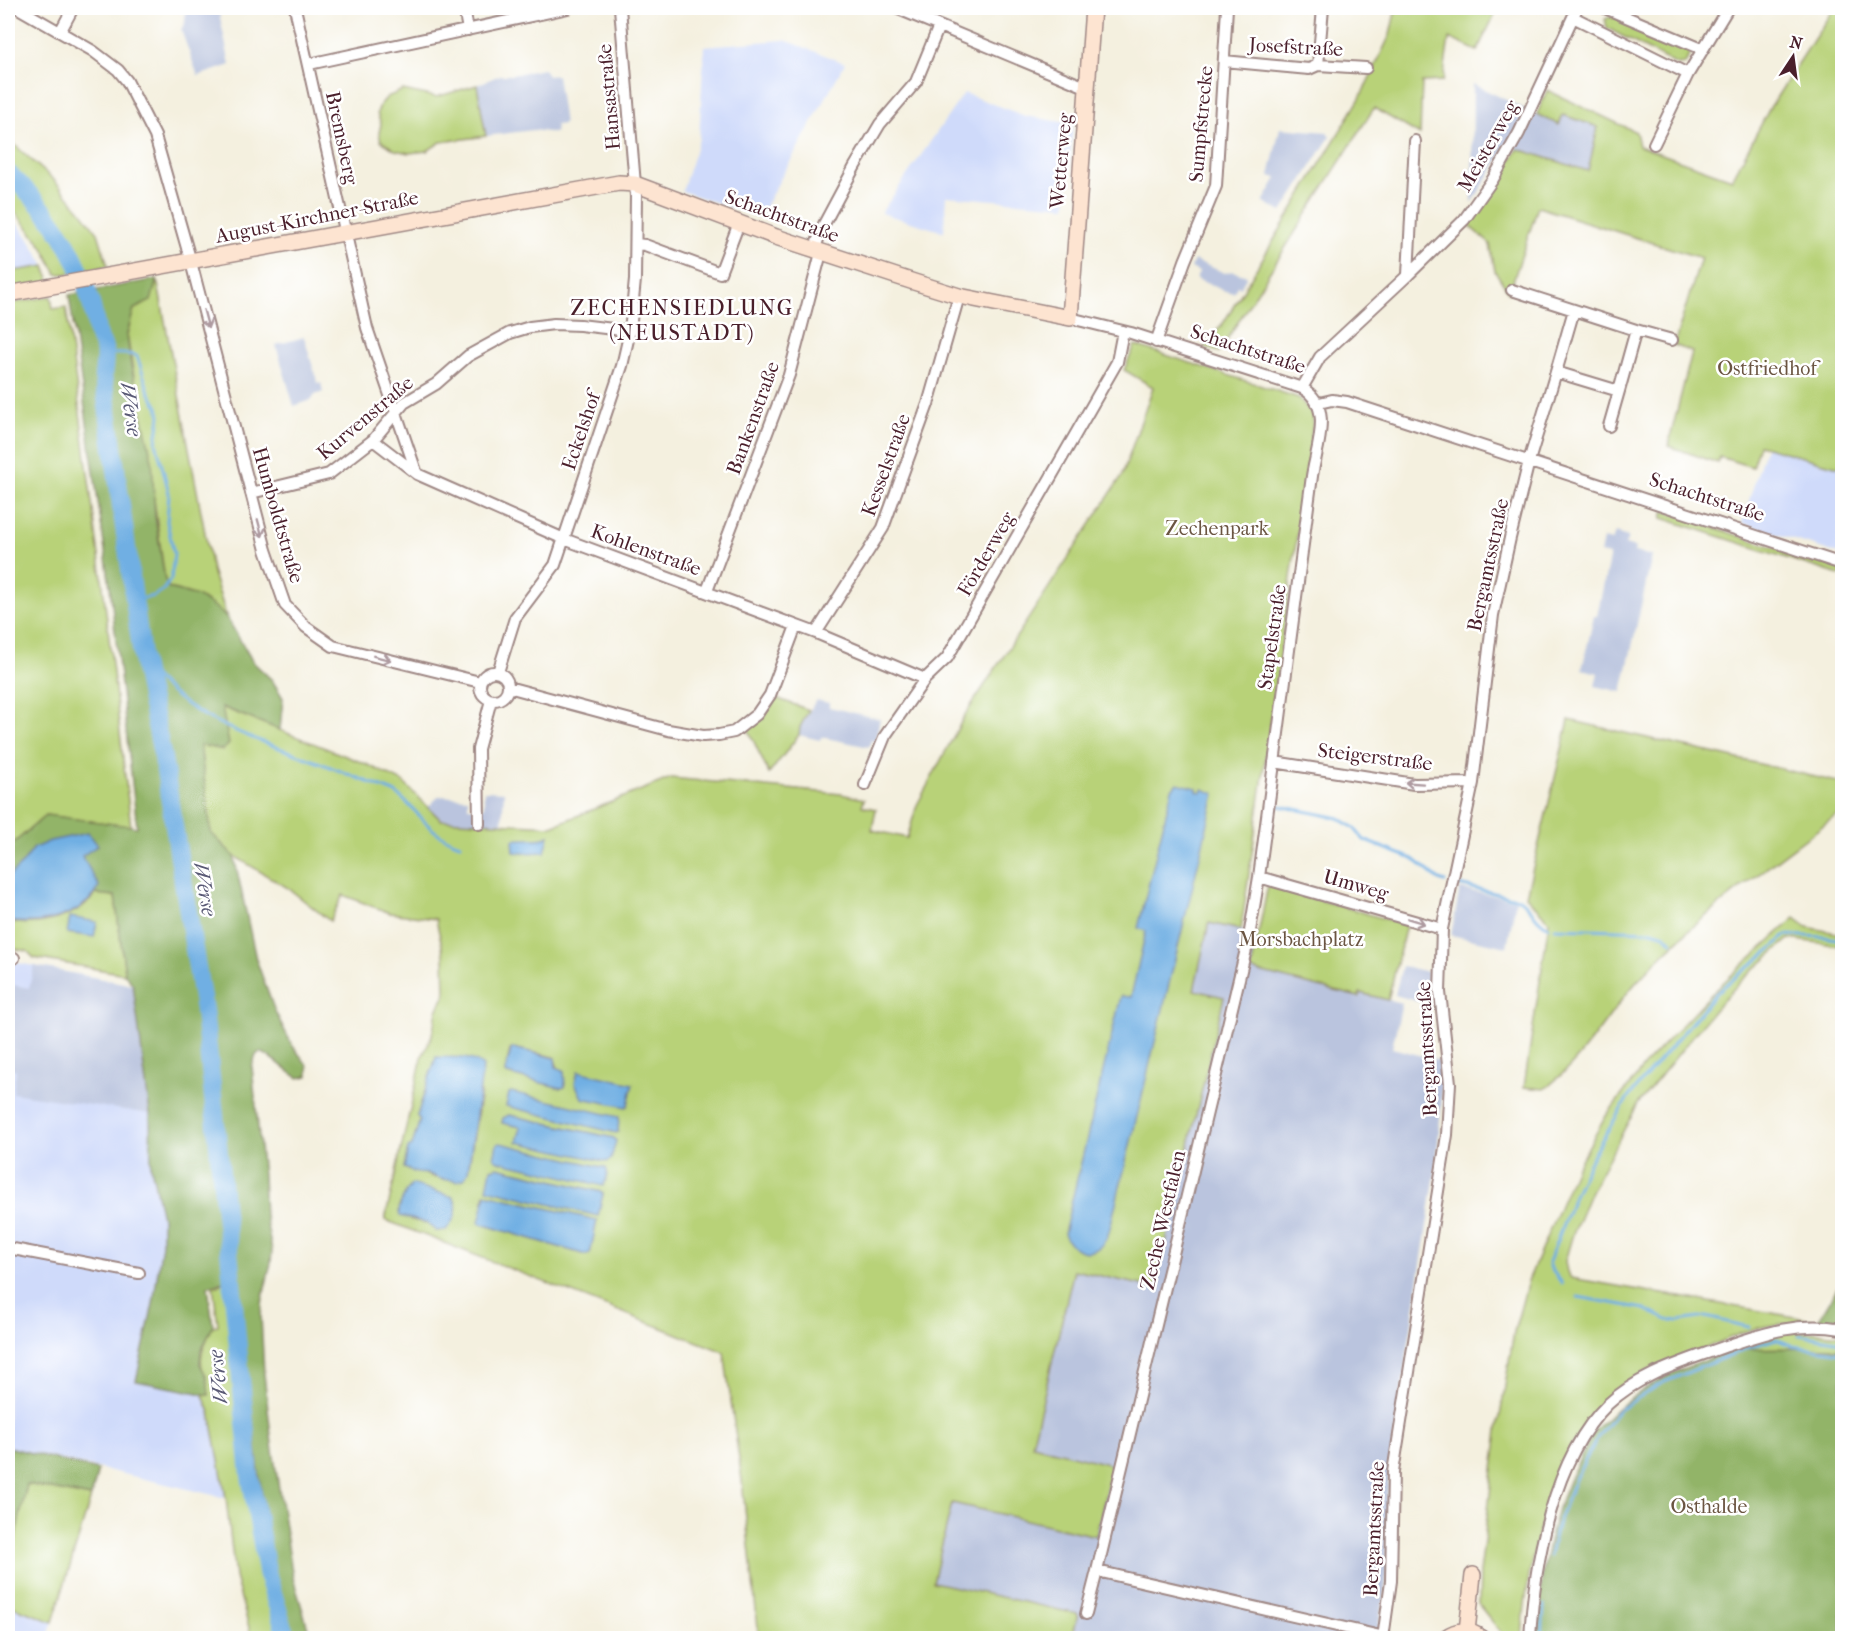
<svg xmlns="http://www.w3.org/2000/svg" width="1850" height="1646" viewBox="0 0 1850 1646" font-family="'IM FELL French Canon',serif">
<style>
.built{fill:#cfdafa}
.industrial{fill:#bac4de}
.green{fill:#b8d278;stroke:#817852;stroke-width:1.5;fill-rule:evenodd}
.forest{fill:#92b468;stroke:#6e6a4a;stroke-width:1.5}
.water{fill:#6fafe3;stroke:#5c6787;stroke-width:1.5}
.lines{fill:none;stroke-linecap:round;stroke-linejoin:round}
.stream{stroke:#6fafe3;stroke-width:3}
.river{stroke:#6fafe3;stroke-width:18}
.street-casing{stroke:#9f8885;stroke-width:14}
.secondary-casing{stroke:#9f8885;stroke-width:18}
.street{stroke:#fff;stroke-width:10}
.secondary{stroke:#fde4d1;stroke-width:15}
.oneway{stroke:#ae9aa0}
.labels{text-anchor:middle;dominant-baseline:central;stroke-width:5;stroke-linejoin:round;paint-order:stroke}
.street-label{font-size:20px;fill:#4a1f2b;stroke:#fff}
.park-label{font-size:20px;fill:#6b5542;stroke:#fff}
.water-label{font-size:21px;font-style:italic;fill:#595975;stroke:#fff}
.quarter-label{font-size:22px;letter-spacing:1.5px;fill:#4a1f2b;stroke:#fff}
</style>
<rect width="100%" height="100%" fill="#fff"/>
<filter id="ink" filterUnits="userSpaceOnUse"><feTurbulence type="fractalNoise" baseFrequency=".0167" numOctaves="2"/><feDisplacementMap in="SourceGraphic" scale="12" xChannelSelector="R" yChannelSelector="G"/><feConvolveMatrix kernelMatrix="1 2 1 2 8 2 1 2 1" color-interpolation-filters="sRGB"/></filter>
<filter id="wash" filterUnits="userSpaceOnUse"><feTurbulence type="fractalNoise" baseFrequency=".008" numOctaves="4" result="noise"/><feDisplacementMap in="SourceGraphic" scale="24" xChannelSelector="R" yChannelSelector="G"/><feGaussianBlur stdDeviation="1.35" result="paint"/><feColorMatrix in="noise" values="0 0 0 0 0 0 0 0 0 0 0 0 0 0 0 0 0 1.4 0 .05"/><feComposite in="paint" operator="in"/></filter>
<g filter="url(#wash)">
<rect width="100%" height="100%" fill="#f4f0df"/>
<path class="built" d="M785,40L845,63L767,203L762,218L682,191L699,139L704,46Z
M964,93L1025,116L1073,124L1066,206L946,196L944,232L881,213Z
M8,212L27,236L45,266L8,272Z
M1766,446L1842,468V555L1742,523Z
M8,961L133,985L150,1114L151,1167L162,1218V1244L153,1304L136,1380L202,1393L210,1412L226,1498L8,1447Z
M8,1605L53,1622L47,1638H8Z"/>
<path class="industrial" d="M186,8H218L230,65L198,76L181,30L185,23Z
M544,69L548,76L557,75L564,124L556,125L555,133L533,130L486,136L477,85L500,75H512Z
M1473,84L1558,125L1562,115L1598,126L1588,171L1522,151L1509,143L1472,203Z
M1280,128L1327,132L1330,137L1282,212L1263,202L1277,178L1269,176Z
M1194,260L1225,273L1232,271L1247,276L1241,287L1237,286L1234,293L1225,291L1196,279L1199,272L1191,268Z
M304,337L318,384L321,383L323,392L315,395L311,400L294,406L276,345Z
M1615,533L1628,537L1625,545L1635,548L1634,552L1652,556L1622,692L1595,686L1598,673L1582,669L1594,616H1597L1609,559V555L1600,553L1603,539L1612,541Z
M816,700L829,703V707L880,719L875,741L871,740L869,747L821,737L820,740L799,735L800,727Z
M484,791L504,792L502,823L442,820L428,807L439,796L468,798V807L484,808Z
M1460,889L1516,900L1507,947L1451,935Z
M1209,923L1258,934L1251,970L1358,997L1359,993L1402,1003L1392,1048L1441,1061L1442,1095L1436,1167L1389,1471L1387,1499L1386,1582L1377,1638H1072L1077,1614L932,1582L952,1503L1096,1536L1032,1446L1074,1269L1155,1288L1224,998L1194,990Z
M34,966L133,985L150,1114L13,1093L16,1070L8,1068V984L29,988Z
M1402,966L1428,972L1423,1003L1395,995Z"/>
<path class="green" d="M1396,8H1498L1477,51L1449,38L1443,81L1422,82L1420,135L1374,108L1219,352L1204,347L1224,322L1359,100L1390,35Z
M1834,8H1842V468L1759,445L1752,467L1720,457L1718,463L1668,446L1692,352L1674,345L1701,258L1538,207L1509,293L1495,271L1490,244L1468,225L1518,149L1588,171L1598,127L1563,115L1559,125L1537,114L1547,90L1636,132L1639,146L1732,179L1771,106Z
M1613,16L1684,46L1690,53L1685,64L1677,65L1607,28L1605,19Z
M477,85L486,136L441,142L427,151L409,153L395,150L381,141L379,133L381,124L377,113L380,105L387,97L403,90L436,97Z
M8,139L55,181L81,211L98,233L108,266L65,274H57L42,246L8,203Z
M45,266L50,282L8,289V272Z
M157,279L212,570L227,618C210,601 193,593 169,588L165,580L153,492L127,334L134,309C149,303 154,295 157,279Z
M51,296L53,309L66,307L103,586L131,827L46,815L15,842L8,843V304Z
M1135,345L1299,398L1314,416L1241,930L1209,923L1194,990L1224,997L1155,1288L1074,1270L1032,1445L1112,1465L1096,1536L952,1503L933,1582L1078,1614L1072,1638H759L742,1481L724,1352L385,1220L422,1057L432,1035L437,1011L445,994L444,955L436,919L390,913L343,895L330,921L288,888L234,856L211,833L200,744L223,750L221,707L366,764L403,782L441,820L552,826L671,778L841,794L864,799L862,806L876,809L872,830L907,838L917,805L965,715L1122,476L1153,387L1124,370ZM513,1048L554,1057L565,1087L561,1088L507,1074L505,1072L510,1050ZM431,1071L481,1092L468,1172L435,1178C426,1172 414,1172 404,1168L408,1149L412,1146L420,1120L417,1116ZM509,1115L614,1138L518,1141L521,1127L502,1123L503,1119ZM497,1167L601,1192L603,1194L598,1215L491,1169ZM485,1194L597,1220L590,1254L586,1255L481,1224ZM406,1195L446,1230L436,1231L427,1223L411,1220L399,1206Z
M1664,511L1842,570V576L1662,518Z
M776,698L809,710L800,727L799,735L769,774L748,729L763,719Z
M1569,720L1842,783V811C1774,864 1693,918 1636,983C1604,1018 1583,1062 1544,1089L1524,1087L1549,921L1526,896Z
M1268,885L1406,925L1388,1000L1360,993L1359,997L1251,970Z
M96,894L115,896L125,974L34,958L27,951L8,948V922C39,927 75,919 96,894Z
M1795,918L1807,927L1842,934V946L1789,939L1742,980L1714,1010L1638,1104L1591,1191L1572,1237L1565,1261L1567,1272L1571,1278L1818,1321C1797,1323 1775,1323 1754,1329C1734,1335 1715,1345 1695,1352C1665,1364 1630,1374 1607,1398C1549,1457 1527,1559 1522,1638H1505L1479,1605L1480,1573L1499,1422L1514,1332L1528,1281L1574,1172L1606,1116L1647,1062L1716,989Z
M227,1279L246,1484L261,1579L280,1638H253L251,1635L235,1577L226,1498L210,1412L202,1393L209,1395C199,1359 197,1359 213,1326L218,1325L213,1286H218Z
M1797,1331L1842,1335V1350L1829,1348L1734,1349L1776,1335Z
M27,1484L91,1497L53,1622L8,1605V1570Z"/>
<path class="forest" d="M157,279L151,301L134,309L127,334L131,365L152,460L155,516L165,580L169,588L197,596L215,607L227,618L253,662L272,680L283,698L280,730L222,707L229,744L223,750L200,745L211,833L234,856L256,959L274,1009L292,1045L308,1066V1076L299,1078C285,1071 275,1057 260,1052L256,1055L252,1067L263,1176L265,1216L272,1250L271,1263L263,1297L261,1316L264,1374L272,1444L293,1578L311,1638H292L274,1577L260,1481L236,1279C225,1279 220,1285 208,1286L213,1326L201,1351L200,1364L207,1377L209,1395L136,1381L153,1304L162,1244V1218L151,1167L150,1114L133,985L125,974L115,896L96,894C74,918 39,927 8,922L21,923L90,873L82,856L34,848L23,863L8,877V843L15,842L46,815L137,827L110,587L69,295Z
M1842,1280V1326L1818,1321Z
M1829,1348L1842,1350V1638H1537L1542,1578L1550,1537L1558,1508L1571,1476L1594,1431L1618,1408L1646,1388L1670,1374L1734,1349Z
M8,1447L98,1470L91,1497L27,1484L8,1570Z"/>
<path class="water" d="M1177,783L1197,788V791L1202,792L1203,789L1215,794L1109,1232C1100,1259 1075,1257 1064,1234L1121,996L1131,997L1146,931L1138,928L1172,789Z
M88,833L98,845L82,856L99,886C96,891 93,897 88,901C67,920 34,925 8,921V877L23,863L34,848L50,841Z
M549,836L545,852L523,853L514,852L513,840C525,837 539,842 549,836Z
M70,917L97,922L94,937L67,933Z
M513,1048L555,1058L556,1067L564,1070L565,1087L561,1088L507,1074L505,1072L511,1050Z
M436,1057C451,1058 471,1055 483,1066L468,1172L464,1179L457,1181L441,1179L429,1174L417,1173L404,1168L408,1148L412,1146L420,1120L417,1116Z
M578,1071L633,1084L628,1105L626,1107L582,1098L575,1083Z
M511,1092L619,1117L618,1132L616,1133L506,1106L509,1093Z
M509,1115L614,1138L616,1141L611,1159L607,1162L517,1142L521,1127L502,1123L503,1118Z
M500,1143L606,1168C609,1174 606,1181 603,1186L498,1161L494,1158L497,1144Z
M497,1167L601,1192L603,1194L598,1216L487,1189L491,1169Z
M412,1184L453,1197C461,1209 454,1221 446,1230L436,1231L427,1223L400,1216C396,1208 406,1191 412,1184Z
M486,1194L597,1220L590,1254L586,1255L481,1224L479,1222Z"/>
<g class="lines">
<path class="stream" d="M104,353C115,355 128,352 137,356L149,392L158,407L160,416L156,442L169,493L167,522L174,554L171,579L163,590L154,596L135,600
M143,663C182,715 241,734 299,755C331,767 362,780 394,792C421,811 425,833 460,844
M1280,806L1339,818L1354,828L1364,840L1415,860L1439,880L1445,882
M1459,885L1520,899C1532,907 1534,920 1549,927
M1555,928L1652,931L1665,935L1672,942
M1562,1283L1551,1269L1549,1262L1575,1193L1595,1151L1628,1098L1717,992L1770,950L1786,935L1824,937L1842,940
M1578,1297L1645,1309L1667,1320L1679,1321L1706,1317L1749,1327
M1799,1335L1842,1342
M1550,1556L1557,1525L1576,1477L1598,1437L1619,1410L1662,1383L1750,1347L1776,1339L1793,1346L1842,1353
M1542,1638L1544,1605"/>
<path class="river" d="M8,173C57,217 86,265 97,331C98,337 102,342 104,348C106,357 104,367 103,376L143,663L163,758L204,1010L229,1251L250,1476L268,1577L287,1638"/>
</g>
</g>
<g filter="url(#ink)">
<g class="lines">
<g class="street-casing">
<path id="street" d="M18,8L93,51L118,70L127,81L155,136L191,262L266,550L285,605L306,627L333,646L480,682
M295,8L367,328L417,474L564,539L816,633L925,679
M464,8L468,30
M896,8L1088,88
M1577,8L1573,17L1688,74
M1605,8L1702,49
M60,32L73,8
M1224,61L1309,69L1318,65L1366,68
M309,64L568,8
M1318,65L1323,8
M1654,144L1688,74L1728,8
M636,244L645,245L720,273L739,223
M814,250L824,224L855,166L880,124L916,82L939,26
M1408,275L1415,141
M1070,318L1131,333L1302,388C1334,406 1317,445 1312,476L1259,877L1249,937L1097,1571L1389,1638
M1636,330L1672,340
M1156,342L1185,261L1216,186L1227,8
M1556,372L1574,310
M1302,388L1320,357L1408,275L1464,220L1493,179L1519,133L1573,17
M1319,403L1332,400L1347,402L1842,564
M1609,426L1619,391
M373,440L416,473
M251,493L329,474L373,440L404,403L436,384L468,356L510,333L530,327L554,324L580,325L630,331
M707,591L789,375L821,253
M816,633L883,528L928,404L959,296
M498,672L515,618L555,565L622,366L630,331L635,280L636,196L620,8
M480 686a14 14 0 1 1 28 0a14 14 0 1 1-28 0Z
M508,687L668,730L703,736L719,735L734,732L757,714L770,695L796,626
M1274,762L1414,784L1473,783
M865,785L885,736L925,679L947,658L1117,362L1123,331
M479,824L478,749L491,700
M1259,877L1442,929
M8,957L14,958
M8,1248L139,1273
M1086,1614L1097,1571
M1383,1638L1391,1581L1393,1472L1447,1135L1450,1083L1440,992L1442,929L1473,783L1493,615L1510,538L1529,461L1556,372L1619,391L1636,330L1512,290
M1530,1638C1534,1565 1553,1457 1608,1404C1639,1375 1680,1363 1718,1349C1762,1334 1796,1321 1842,1329"/>
</g>
<g class="secondary-casing">
<path id="secondary" d="M8,294L619,183L635,184L776,237L914,282L959,296L1070,318L1093,8
M1467,1631L1473,1575
M1445,1638C1457,1629 1469,1629 1481,1638"/>
</g>
<use href="#street" class="street"/>
<use href="#secondary" class="secondary"/>
</g>
<defs><path id="oneway-shaft" d="M-6 0H5M1.5-3L5.5 0L1.5 3" fill="none" stroke-width="1.6" stroke-linecap="round" stroke-linejoin="round" transform="scale(1.5)"/></defs>
<g class="oneway">
<use href="#oneway-shaft" transform="translate(206 319) rotate(75)"/>
<use href="#oneway-shaft" transform="translate(260 528) rotate(75)"/>
<use href="#oneway-shaft" transform="translate(382 658) rotate(14)"/>
<use href="#oneway-shaft" transform="translate(1414 783) rotate(-176)"/>
<use href="#oneway-shaft" transform="translate(1416 921) rotate(17)"/>
</g>
</g>
<g class="labels">
<g class="street-label">
<text transform="translate(1296 47) rotate(3)">Josefstraße</text>
<text transform="translate(609 97) rotate(-95)">Hansastraße</text>
<text transform="translate(1201 124) rotate(-85)">Sumpfstrecke</text>
<text transform="translate(342 138) rotate(78)">Bremsberg</text>
<text transform="translate(1488 146) rotate(-60)">Meisterweg</text>
<text transform="translate(1061 161) rotate(-85)">Wetterweg</text>
<text transform="translate(782 216) rotate(20)">Schachtstraße</text>
<text transform="translate(317 217) rotate(-11)">August-Kirchner-Straße</text>
<text transform="translate(1248 349) rotate(18)">Schachtstraße</text>
<text transform="translate(365 418) rotate(-40)">Kurvenstraße</text>
<text transform="translate(753 418) rotate(-70)">Bankenstraße</text>
<text transform="translate(581 431) rotate(-71)">Eckelshof</text>
<text transform="translate(886 465) rotate(-70)">Kesselstraße</text>
<text transform="translate(1707 497) rotate(18)">Schachtstraße</text>
<text transform="translate(278 515) rotate(74)">Humboldtstraße</text>
<text transform="translate(646 550) rotate(20)">Kohlenstraße</text>
<text transform="translate(986 554) rotate(-60)">Förderweg</text>
<text transform="translate(1488 565) rotate(-78)">Bergamtsstraße</text>
<text transform="translate(1272 637) rotate(-82)">Stapelstraße</text>
<text transform="translate(1375 757) rotate(7)">Steigerstraße</text>
<text transform="translate(1356 885) rotate(16)">Umweg</text>
<text transform="translate(1427 1049) rotate(-93)">Bergamtsstraße</text>
<text transform="translate(1163 1220) rotate(-77)">Zeche Westfalen</text>
<text transform="translate(1374 1529) rotate(-87)">Bergamtsstraße</text>
</g>
<g class="park-label">
<text x="1767" y="368">Ostfriedhof</text>
<text x="1217" y="528">Zechenpark</text>
<text x="1301" y="939">Morsbachplatz</text>
<text x="1709" y="1506">Osthalde</text>
</g>
<g class="water-label">
<text transform="translate(131 409) rotate(82)">Werse</text>
<text transform="translate(205 889) rotate(80)">Werse</text>
<text transform="translate(218 1377) rotate(-96)">Werse</text>
</g>
<g class="quarter-label">
<text x="682" y="308">ZECHENSIEDLUNG<tspan x="682" dy="25">(NEUSTADT)</tspan></text>
</g>
</g>
<rect width="1850" height="1646" fill="none" stroke="#fff" stroke-width="30"/>
<g transform="translate(1793 57) rotate(13)" stroke="#ffffff" stroke-width="4.5" paint-order="stroke">
<path d="M0-4.5L10 22L0 15L-10 22Z" fill="#4a1f2b"/>
<text y="-9" font-size="16" font-weight="bold" text-anchor="middle" fill="#4a1f2b">N</text>
</g>
</svg>
